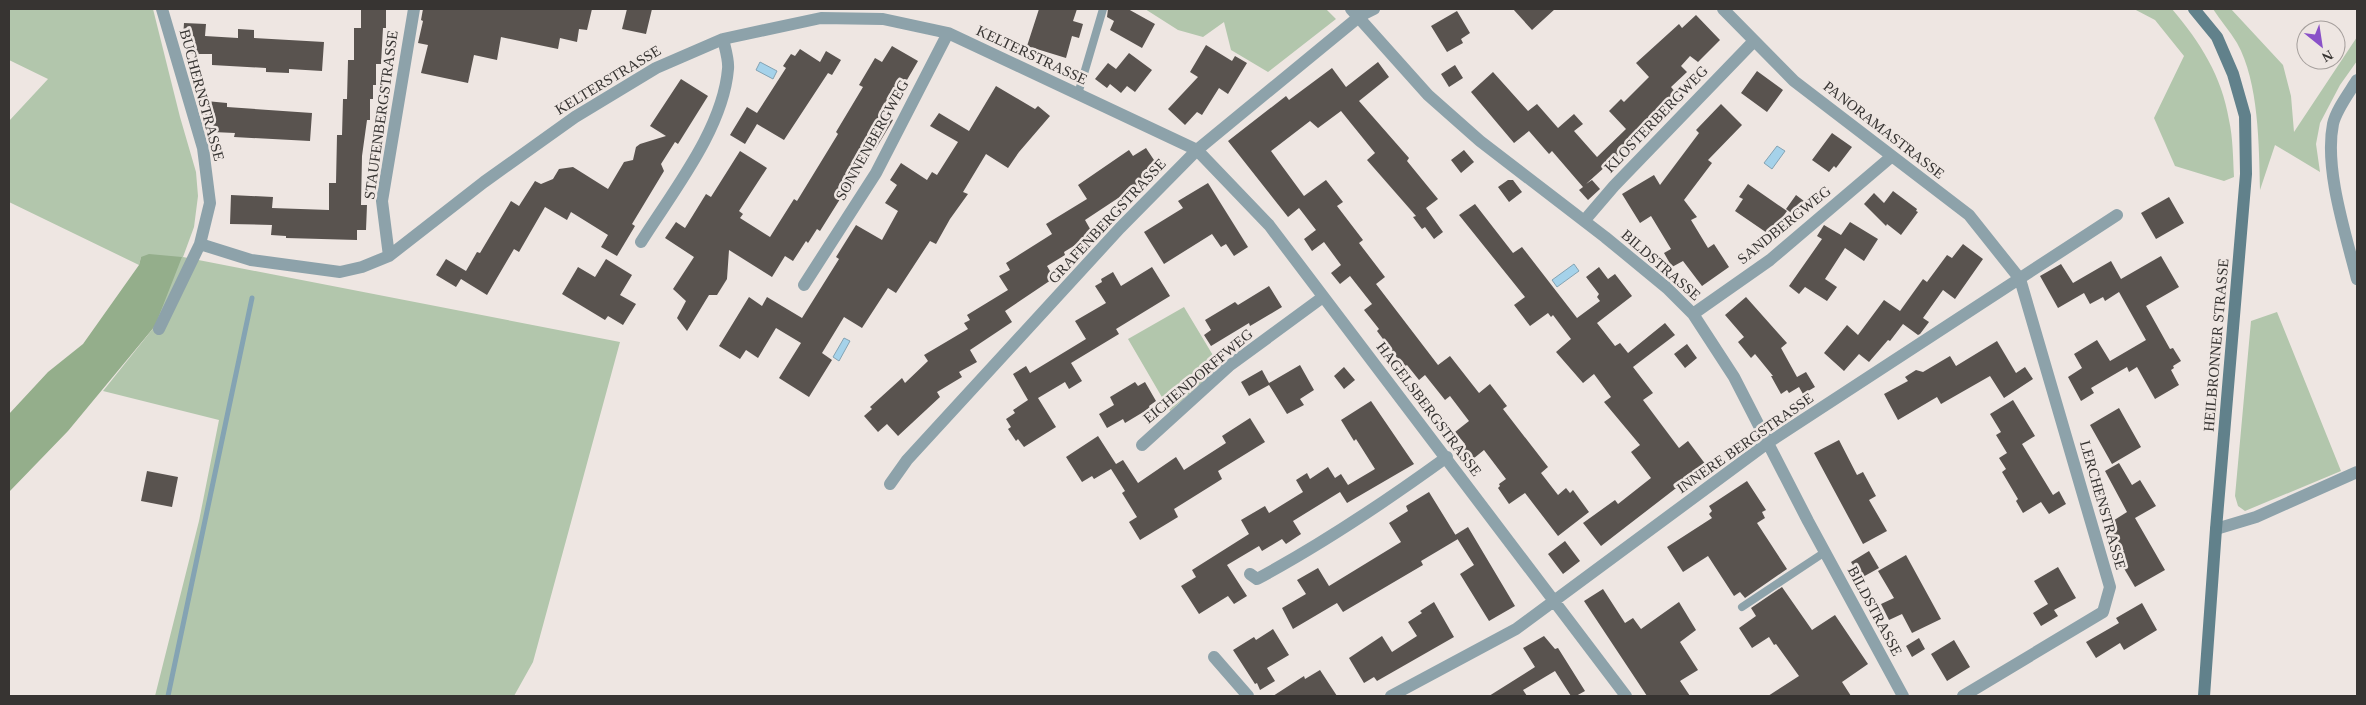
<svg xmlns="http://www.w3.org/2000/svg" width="2366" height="705" viewBox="0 0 2366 705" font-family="Georgia,serif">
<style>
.green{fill:#b2c6ac}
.forest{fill:#94ae8b}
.water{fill:#a5d2ea;stroke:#84a3b3}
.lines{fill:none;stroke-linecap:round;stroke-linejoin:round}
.stream{stroke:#84a3b3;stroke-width:5}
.building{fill:#59534f}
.service{stroke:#8da2aa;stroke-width:8}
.minor{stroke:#8da2aa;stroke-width:12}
.secondary{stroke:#61818b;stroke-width:12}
.labels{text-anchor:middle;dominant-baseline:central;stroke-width:5;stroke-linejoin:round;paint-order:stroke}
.street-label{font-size:15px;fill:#373432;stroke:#eee6e2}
</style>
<rect width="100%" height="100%" fill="#eee6e2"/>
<path class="green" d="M9,9H153L180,117L196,172L198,196L194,227L183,257L620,342L533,662L514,696H155L199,521L219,420L103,391L155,326L141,257L139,265L9,202V121L48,79L9,60Z
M1145,9H1326L1336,19L1268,72L1231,50L1224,22L1203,37L1178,30Z
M2134,9H2172C2200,42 2222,76 2229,120C2233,138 2233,158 2234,177L2224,181L2175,166L2154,118L2184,56L2155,20Z
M2213,9H2231L2283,65L2291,96L2294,132L2357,37V61L2340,85L2320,123L2316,144L2320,172L2275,145L2260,190C2259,146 2259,82 2237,43C2230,31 2220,20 2213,9Z
M1184,307L1220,367L1170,411L1128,339Z
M2277,312L2341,471L2245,511L2238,506L2235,496L2251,321Z"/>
<path class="forest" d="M149,254L182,257L155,326L68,431L9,492V414L48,372L83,344L139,265L141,257Z"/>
<path class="water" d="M760,62L777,71L773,79L756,70Z
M1777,146L1785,151L1772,169L1764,163Z
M1574,264L1579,271L1557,287L1552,280Z
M844,338L850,341L839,361L833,357Z"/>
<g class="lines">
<path class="stream" d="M168,696L252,298"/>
</g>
<path class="building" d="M361,9H386V28H383L381,64H376V85H373V99H370V120H367L362,156L361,205H367L366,230H357V240L286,238V236L271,235L272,225L230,224L231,195L273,197L272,208L329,210V183H336L337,135H342L343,99H347L348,60H354V28H361Z
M423,9H592L587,30L579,29L577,42L560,38L558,49L501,37L497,60L474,55L468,83L421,73L428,45L418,43L423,21L421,20Z
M627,9H652L646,34L622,29Z
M1039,9H1077L1073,21L1083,24L1079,38L1072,36L1066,58L1027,46Z
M1108,9H1128L1155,24L1142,48L1110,30L1114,21L1107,17Z
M1513,9H1555L1532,30Z
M1457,11L1470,33L1461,39L1463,43L1447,52L1431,26Z
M1696,15L1720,40L1698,62L1690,56L1681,66L1687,72L1671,87L1677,94L1633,135L1636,139L1586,184L1592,180L1600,189L1588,200L1579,190L1583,187L1552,151L1549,154L1529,131L1514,143L1471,92L1493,72L1528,111L1537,104L1558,128L1574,114L1583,124L1574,131L1597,157L1626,129L1609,111L1621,99L1624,102L1649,77L1636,63L1679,24L1682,28Z
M184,23L206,24L205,36L238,38V29L254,30V38L324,42L322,71L289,69V73L266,72V68L212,65V54H191L192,39L183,38Z
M1206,45L1232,61L1235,56L1247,63L1228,94L1219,88L1202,115L1197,112L1185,125L1168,109L1198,77L1190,72Z
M892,46L918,61L886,116L893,120L875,150L872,148L820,231L817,229L808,243L806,241L793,261L785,256L772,277L729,250L727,279L717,295H709L687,331L677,318L686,301L673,289L694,257L665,238L676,222L685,228L706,194L711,197L740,151L767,168L739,211L743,214L740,218L770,237L794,199L797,201L838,134L836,132L863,87L859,85L875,58L882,62Z
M800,49L820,62L826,51L841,60L832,75L828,73L784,140L757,124L745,144L730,135L747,107L757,113L786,68L783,66L791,54L795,56Z
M1129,53L1152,70L1135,92L1127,86L1121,93L1110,84L1107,88L1095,79L1108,63L1116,69Z
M1378,62L1389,77L1359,101L1409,158L1407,161L1438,199L1426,208L1443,232L1434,239L1425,227L1422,229L1413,217L1416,216L1367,160L1375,153L1341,111L1318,128L1310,121L1271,151L1304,196L1326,180L1343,202L1337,206L1363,240L1359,243L1385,277L1376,284L1438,365L1450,356L1479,393L1490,384L1507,406L1503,409L1548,467L1541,473L1558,495L1566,488L1570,493L1573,490L1589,512L1558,536L1525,493L1509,504L1498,488L1500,486L1499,484L1506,479L1484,450L1468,463L1457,450L1465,444L1455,432L1469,421L1450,396L1445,400L1425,375L1419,380L1407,365L1404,367L1377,331L1379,329L1364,310L1372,304L1350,276L1340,284L1331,273L1341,265L1324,242L1312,251L1304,239L1316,230L1299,208L1288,217L1228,141L1286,96L1289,100L1332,68L1346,87Z
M1455,65L1463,78L1449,87L1441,74Z
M1757,71L1783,90L1767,112L1741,93Z
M681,79L708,96L678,144L675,142L661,164L664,171L632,224L635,226L617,256L601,247L608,235L571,212L567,220L545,207L519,252L514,249L487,295L461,279L456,287L436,275L446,259L466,271L477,252L480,253L511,201L519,206L535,181L541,184L553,179L559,169L573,167L608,189L624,162L633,160L636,147L640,144L666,136L650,126Z
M996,86L1035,109L1038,106L1050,116L1019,152L1008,168L986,154L963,192L968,194L950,219L936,244L930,241L896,293L888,288L862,328L844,317L822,353L832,360L809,397L779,378L801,343L776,328L758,358L746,350L740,359L719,346L749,297L762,306L767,297L802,318L839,259L836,257L856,225L882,240L898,211L885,203L897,185L890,180L901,163L927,180L932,172L937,175L958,142L930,126L939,113L969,131Z
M206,101L227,103V107L312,113L310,141L234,137L235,133L213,132L214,118H205Z
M1721,104L1742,125L1708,160L1712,163L1684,200L1697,217L1691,220L1708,248L1714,244L1729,267L1702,286L1683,261L1672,267L1664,253L1671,249L1651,216L1640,223L1622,194L1654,175L1660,185L1699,133L1696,130Z
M1832,133L1852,147L1836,168L1834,166L1829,172L1812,160Z
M1146,148L1156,163L1142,172L1147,179L1085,220L1093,234L1064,252L1065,255L1047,266L1054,278L1005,311L1012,322L970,350L977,362L959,372L962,377L937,392L940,397L898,436L887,424L878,432L864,416L872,409L870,407L902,378L905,383L928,361L924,355L968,329L964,323L970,320L967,315L1008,290L999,276L1010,270L1006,263L1052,234L1046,224L1087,199L1078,185L1129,150L1133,156Z
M1464,150L1474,162L1461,173L1451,160Z
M1508,180H1513L1522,192L1509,202L1498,187Z
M1208,183L1248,247L1234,256L1226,244L1221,247L1212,234L1164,264L1144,232L1183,208L1178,201Z
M1748,184L1787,211L1770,235L1735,211L1743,199L1739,197Z
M1893,191L1917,209L1916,211L1918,212L1901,235L1887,224L1886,226L1864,204L1874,193L1884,203Z
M1796,195L1808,204L1800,215H1794L1786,209Z
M2169,197L2184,223L2156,239L2141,213Z
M1475,204L1513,253L1522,247L1577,318L1600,301L1597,297L1599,294L1586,277L1599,267L1608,279L1615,274L1632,296L1597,323L1615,346L1620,343L1628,353L1665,323L1675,335L1633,367L1653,393L1643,400L1679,448L1688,441L1706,465L1601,546L1583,523L1615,500L1618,504L1651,478L1631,452L1640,445L1604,402L1611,397L1594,374L1583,383L1556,352L1571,339L1553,315L1551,317L1548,313L1530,326L1514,305L1525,297L1459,215Z
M1850,222L1878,239L1864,261L1845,248L1825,279L1837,287L1827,301L1805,287L1799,294L1789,286L1822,239L1817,236L1824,225L1841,235Z
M1963,244L1983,259L1955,299L1943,290L1923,318L1929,322L1920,334L1918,335L1903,324L1890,341L1888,340L1869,362L1859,354L1844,371L1824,353L1847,325L1858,335L1884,300L1900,311L1923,279L1927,282L1947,255L1952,258Z
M2161,256L2179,287L2146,306L2170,349L2173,348L2181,361L2173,366L2174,368L2171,370L2179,385L2155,399L2137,367L2129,372L2127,367L2091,388L2094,393L2081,401L2068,377L2082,368L2074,354L2097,340L2110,361L2146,340L2119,292L2105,301L2103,297L2090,304L2084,293L2058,308L2040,276L2061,264L2073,283L2111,261L2121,279Z
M606,259L632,275L620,295L636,304L623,325L608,316L605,320L562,294L578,267L595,277Z
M1152,267L1170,296L1116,329L1119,334L1071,363L1082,381L1069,389L1065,382L1038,398L1056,427L1024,447L1018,439L1016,441L1008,429L1011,427L1006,419L1015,413L1013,410L1028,400L1013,374L1026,366L1030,373L1086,339L1075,321L1106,303L1095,286L1102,282L1101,279L1113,272L1121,286Z
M1269,286L1282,307L1250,326L1249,323L1211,346L1204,335L1211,330L1205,320L1235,302L1238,305Z
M1746,297L1787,343L1781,348L1797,377L1806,372L1815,387L1803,394L1799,387L1789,393L1787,390L1781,394L1771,376H1773L1755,354L1751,358L1738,342L1744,337L1725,315Z
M1997,341L2016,373L2025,367L2033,379L2004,398L1990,376L1941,404L1937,397L1898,420L1884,394L1908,381L1905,377L1916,370L1923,372L1950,356L1956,366Z
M1687,344L1697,358L1685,368L1674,354Z
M1300,365L1314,390L1300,399L1304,405L1287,414L1269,385L1249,396L1241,382L1262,370L1269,383Z
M1344,367L1355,380L1344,389L1334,376Z
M1135,382L1138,386L1145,382L1156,401L1149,406L1150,408L1125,423L1123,419L1107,428L1099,414L1114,405L1110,397Z
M2013,400L2035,436L2022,444L2053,495L2059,491L2066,504L2049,514L2041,502L2023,513L2016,501L2018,499L2002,472L2006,469L1999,458L2007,453L1996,435L2001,432L1990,414Z
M1371,401L1414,464L1347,503L1340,492L1293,521L1301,534L1286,544L1282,539L1262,551L1259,546L1227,565L1247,596L1234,604L1228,596L1199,614L1181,586L1196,577L1192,570L1249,534L1241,520L1265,506L1269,513L1303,492L1296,480L1307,473L1310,479L1328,467L1335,478L1341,474L1348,485L1375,469L1356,439L1354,441L1341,420Z
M2119,408L2141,447L2112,464L2090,425Z
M1250,418L1265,442L1218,471L1222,479L1174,509L1178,517L1140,540L1129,522L1137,517L1122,493L1125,491L1111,469L1094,479L1092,476L1082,482L1066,457L1098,436L1116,464L1123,460L1138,483L1176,457L1184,470L1226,443L1222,436Z
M1839,440L1857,475L1863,472L1876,496L1869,500L1887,531L1863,544L1814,453Z
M2119,463L2132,485L2140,480L2156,506L2135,518L2165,570L2135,587L2116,555L2124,551L2108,524L2127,512L2105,471Z
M147,471L178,477L172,507L141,501Z
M1747,481L1766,510L1762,512L1765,518L1757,523L1787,569L1745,598L1740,592L1734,596L1708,556L1683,572L1667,547L1712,518L1709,514L1712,511L1709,506Z
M1429,492L1458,539L1421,561L1423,565L1343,612L1337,603L1293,629L1282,608L1306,594L1297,580L1318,568L1329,586L1401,542L1389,523L1408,511L1406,506Z
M1468,527L1515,606L1489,621L1460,574L1474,565L1455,535Z
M1565,541L1580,561L1563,574L1548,554Z
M1869,551L1879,568L1861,578L1851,562Z
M1906,555L1941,619L1912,633L1902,614L1889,620L1881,604L1894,598L1878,571Z
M2058,567L2076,598L2054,610L2058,616L2041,626L2033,613L2048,604L2034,581Z
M1782,587L1812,630L1835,615L1868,664L1842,682L1851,696H1768L1799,676L1776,644L1774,645L1769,637L1752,648L1739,628L1756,616L1751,608Z
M1603,589L1625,623L1633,618L1641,629L1679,602L1696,630L1680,642L1698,670L1680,681L1690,696H1647L1584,601Z
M1434,602L1454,637L1377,681L1374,677L1364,683L1349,658L1382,636L1392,652L1417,636L1408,622L1422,613L1420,611Z
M2142,603L2157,630L2124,650L2120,643L2096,658L2086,642L2119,623L2116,618Z
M1273,629L1289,655L1267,668L1275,681L1260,690L1257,683L1255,684L1233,650L1254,637L1256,640Z
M1544,636L1555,649L1558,648L1585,691L1576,696H1571L1555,671L1523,690L1527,696H1489L1535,667L1523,648Z
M1919,638L1925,649L1912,657L1906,646Z
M1954,640L1970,667L1947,681L1931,654Z
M1320,670L1337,696H1273L1304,676L1305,679Z"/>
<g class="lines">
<path class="service" d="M1078,94L1103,9
M1742,607L1825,552"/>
<path class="minor" d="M1351,9L1428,95L1480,141L1605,237L1667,288L1693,314L1734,377L1808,521L1903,696
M1723,9L1794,81L1969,215L2020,279L2110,587L2103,612L1963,696
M2357,80C2349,93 2336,110 2333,124C2324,169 2346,235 2357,279
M1584,221L1614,186L1754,41
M641,242C673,191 723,129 728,69C729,60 725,48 723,39
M200,244L251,260L340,272L362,267L389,256L484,182L575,117L656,68L723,39L821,18L883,19L948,33L1197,150L1269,225L1626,696
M389,256L382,201L414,9
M804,285L876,173L948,33
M1693,314L1770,260L1891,157
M159,329L200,244L210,203L203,148L162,9
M1142,445L1229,366L1323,297
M890,484L907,460L1120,228L1197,150L1360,16L1374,9
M2216,529L2256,517L2357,472
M1250,574L1257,579C1324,543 1385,502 1447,457
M1214,657L1248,696
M1391,696L1516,629L1769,442L2117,215"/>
<path class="secondary" d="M2194,9L2217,37L2233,74L2245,116L2246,174L2216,529L2204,696"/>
</g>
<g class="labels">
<g class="street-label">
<text transform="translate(1032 55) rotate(25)">KELTERSTRASSE</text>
<text transform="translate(608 80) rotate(-31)">KELTERSTRASSE</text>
<text transform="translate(202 95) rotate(75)">BUCHERNSTRASSE</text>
<text transform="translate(381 115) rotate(-82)">STAUFENBERGSTRASSE</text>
<text transform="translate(1656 119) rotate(-46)">KLOSTERBERGWEG</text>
<text transform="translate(1884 130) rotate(38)">PANORAMASTRASSE</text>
<text transform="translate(872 140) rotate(-61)">SONNENBERGWEG</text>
<text transform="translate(1107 221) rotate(-47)">GRAFENBERGSTRASSE</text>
<text transform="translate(1784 225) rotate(-39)">SANDBERGWEG</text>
<text transform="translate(1661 265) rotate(41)">BILDSTRASSE</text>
<text transform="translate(2216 345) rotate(-85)">HEILBRONNER STRASSE</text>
<text transform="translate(1198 376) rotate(-40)">EICHENDORFFWEG</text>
<text transform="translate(1429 409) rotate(53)">HAGELSBERGSTRASSE</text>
<text transform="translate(1745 443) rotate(-35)">INNERE BERGSTRASSE</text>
<text transform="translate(2103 505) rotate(74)">LERCHENSTRASSE</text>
<text transform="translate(1875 611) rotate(62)">BILDSTRASSE</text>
</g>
</g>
<rect width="2366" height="705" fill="none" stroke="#373432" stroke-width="20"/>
<g transform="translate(2321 45) rotate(150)"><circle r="24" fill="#eee6e2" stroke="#a59f9c"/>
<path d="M0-4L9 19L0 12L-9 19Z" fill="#8a51c8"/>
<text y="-8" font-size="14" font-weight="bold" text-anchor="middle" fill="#373432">N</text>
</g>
</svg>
